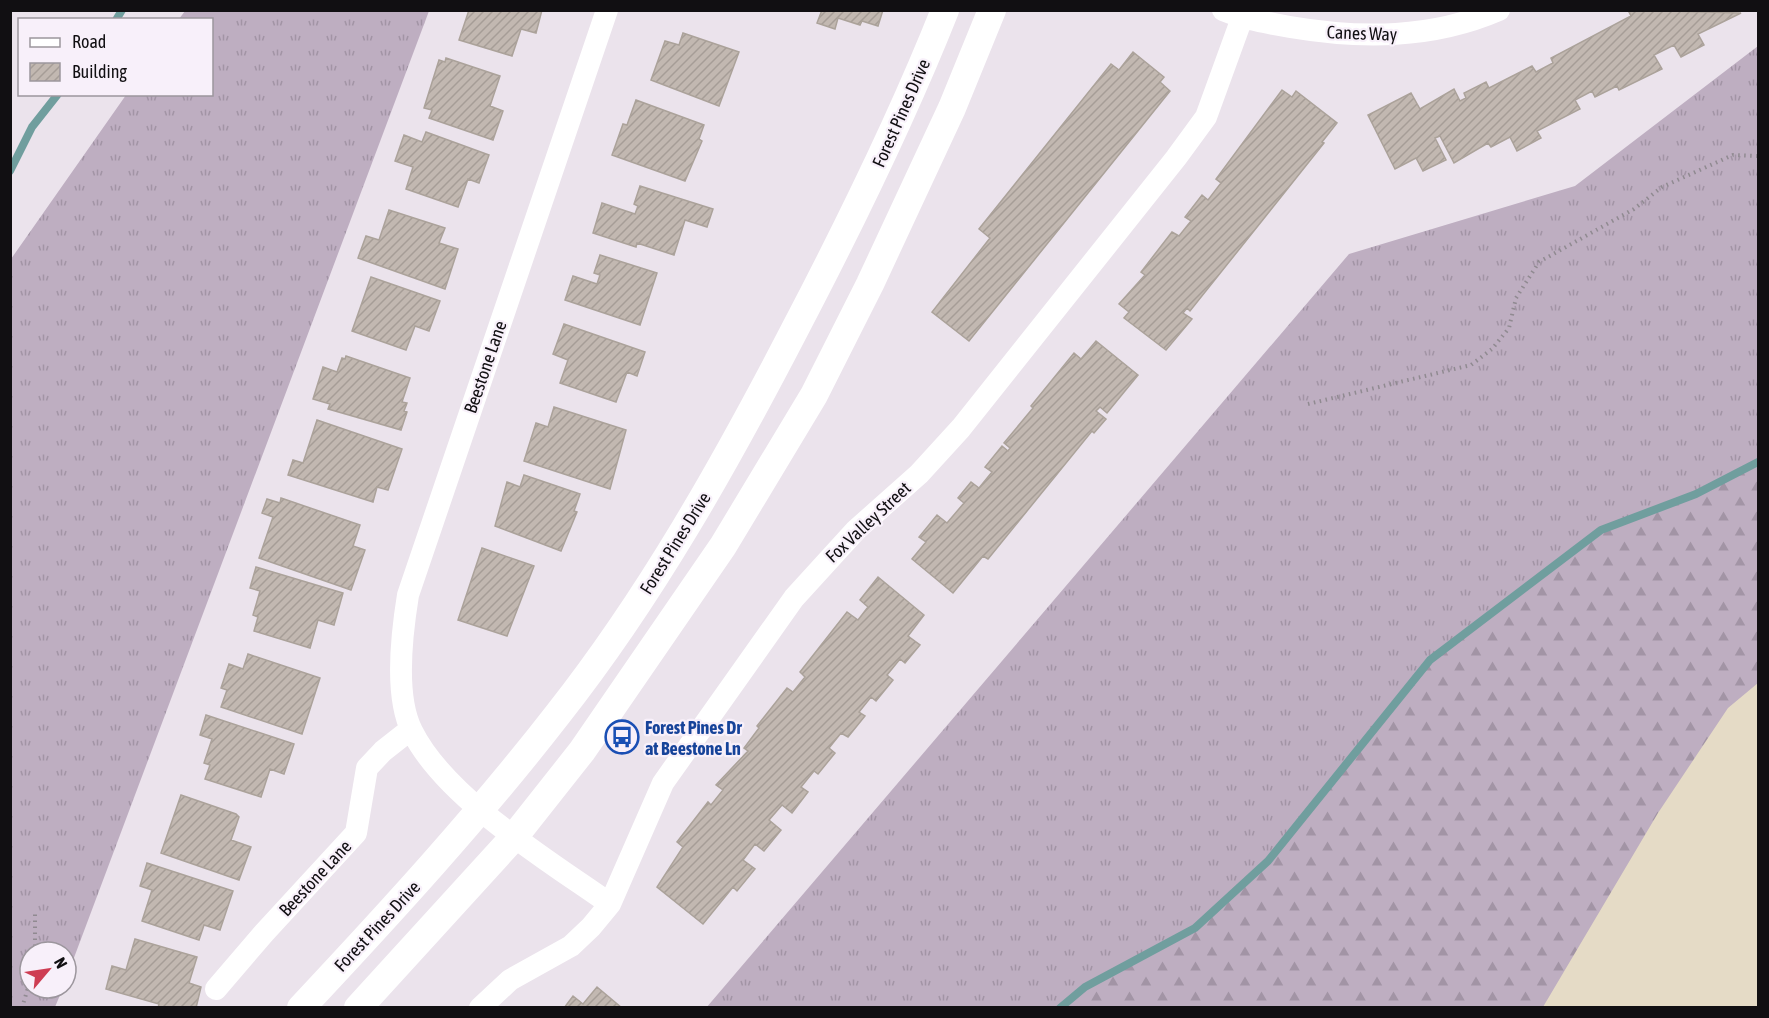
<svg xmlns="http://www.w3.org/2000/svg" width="1769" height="1018" viewBox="0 0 1769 1018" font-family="'Asap Condensed',sans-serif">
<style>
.commercial{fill:#e5dbc6}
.grass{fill:url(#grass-tufts)}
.forest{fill:url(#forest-firs)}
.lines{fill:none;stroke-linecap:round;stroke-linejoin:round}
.stream{stroke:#709e9e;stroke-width:8}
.building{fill:url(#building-hatch);stroke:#aba29a;stroke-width:1.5}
.path{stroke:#908a91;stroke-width:4;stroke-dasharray:1.5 4.5;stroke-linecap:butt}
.minor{stroke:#fff;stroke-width:22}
.tertiary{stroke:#fff;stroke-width:28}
.labels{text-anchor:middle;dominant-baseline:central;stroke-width:4.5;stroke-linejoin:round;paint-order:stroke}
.street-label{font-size:18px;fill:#110f12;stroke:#f8f0fa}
.transit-label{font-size:18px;font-weight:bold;fill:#164399;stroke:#f8f0fa;text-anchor:start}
</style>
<defs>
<pattern id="grass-tufts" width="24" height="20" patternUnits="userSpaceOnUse" patternTransform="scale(1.5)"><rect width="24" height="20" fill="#beaec1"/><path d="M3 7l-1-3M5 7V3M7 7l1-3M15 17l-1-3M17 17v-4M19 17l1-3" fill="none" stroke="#a294a5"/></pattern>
<pattern id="forest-firs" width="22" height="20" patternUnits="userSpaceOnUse" patternTransform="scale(1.5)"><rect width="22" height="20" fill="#beaec1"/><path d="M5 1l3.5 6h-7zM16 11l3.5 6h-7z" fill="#a294a5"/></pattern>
<pattern id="building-hatch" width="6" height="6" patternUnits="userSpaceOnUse" patternTransform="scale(1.5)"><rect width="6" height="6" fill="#c2b8b1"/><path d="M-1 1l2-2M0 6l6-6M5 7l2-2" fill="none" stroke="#a69d97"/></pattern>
</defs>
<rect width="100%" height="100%" fill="#ebe3ec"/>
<path class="commercial" d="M1758,462V1007L1060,1008L1195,928L1268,861L1430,660Z"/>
<path class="grass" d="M185,11H429L66,979V952H30V988H63L55,1007H11V259L126,95L212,94V20L179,19Z
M1758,46V462L1696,494L1601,530L1430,660L1268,861L1195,928L1085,987L1060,1007L706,1008L1349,254L1575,186Z"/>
<path class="forest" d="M1758,462V683L1728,708L1658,813L1543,1007H1060L1085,987L1195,928L1268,861L1430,660L1601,530L1696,494Z"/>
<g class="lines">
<path class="stream" d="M116,20L122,10
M10,171L32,127L58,94
M1060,1008L1085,987L1195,928L1268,861L1430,660L1601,530L1696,494L1758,462"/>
</g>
<path class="building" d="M469,10H542L536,33L521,29L512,56L459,40Z
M822,10H883L878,26L862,21L860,25L838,18L835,29L817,23Z
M1633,10L1741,13L1698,34L1704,45L1681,57L1674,45L1654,55L1662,69L1619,90L1617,86L1595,97L1592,91L1575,100L1580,109L1537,131L1541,138L1517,151L1510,137L1491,147L1488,143L1454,163L1440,136L1435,138L1446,160L1423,171L1416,158L1395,169L1368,115L1411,93L1420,109L1454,89L1460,101L1466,98L1464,93L1486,82L1489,88L1532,66L1536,72L1553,63L1551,58L1631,16L1629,12Z
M683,33L739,52L719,106L651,80L665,41L679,45Z
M1133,52L1164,77L1160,82L1170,91L969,341L932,312L990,238L979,229L1111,64L1119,70Z
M446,58L500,76L490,106L503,111L493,140L429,118L432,110L424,108L439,60L445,62Z
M1282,90L1292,97L1296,91L1337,123L1322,142L1324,143L1190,311L1187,308L1183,313L1192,319L1166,350L1124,318L1129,312L1119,304L1145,275L1141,272L1172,232L1179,236L1191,221L1185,217L1202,195L1208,200L1221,183L1216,179Z
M636,100L704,125L699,139L702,141L685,181L612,155L623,124L627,125Z
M426,132L489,155L479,183L468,179L458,207L406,189L413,167L395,161L404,135L422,142Z
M640,186L713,209L707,227L685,220L674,255L637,243L636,247L593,233L602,203L635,214L638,206L634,204Z
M389,210L445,228L439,243L458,249L445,289L358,258L366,236L379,240Z
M600,255L657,273L640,325L565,300L573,276L597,284L600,275L594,273Z
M371,277L440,301L429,331L415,326L406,350L352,331Z
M564,324L645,352L637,376L627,372L616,402L560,383L568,360L553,354Z
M1096,341L1138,375L1107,413L1100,407L1096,411L1106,419L1094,433L1092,431L988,559L983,556L953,593L912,559L926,542L919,537L937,515L947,523L964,503L958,498L971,482L979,488L992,472L985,467L1002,446L1008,451L1010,448L1004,443L1033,408L1031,406L1074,353L1081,359Z
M346,356L410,378L402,402L407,403L404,411L407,412L401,430L328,409L330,404L313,399L323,367L337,372L342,358L345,359Z
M554,407L626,430L610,489L524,461L536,423L548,427Z
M317,420L402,449L388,490L377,487L373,502L288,475L293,460L303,463Z
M524,475L580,494L574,511L577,512L561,551L495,526L507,482L520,487Z
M281,498L360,525L353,546L365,550L351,590L259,558L273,517L262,513L267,499L280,503Z
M482,548L534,566L507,636L458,620Z
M256,567L343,593L334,625L318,620L310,648L254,631L258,617L253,615L260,591L250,588Z
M878,577L924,615L908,636L920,645L905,663L900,659L887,675L893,680L876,701L871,697L859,712L865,716L848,737L841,733L829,748L835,753L818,774L814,771L801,787L808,792L792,813L782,805L769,820L781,830L764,851L755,844L743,860L755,869L737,891L733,887L703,924L657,887L683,847L677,842L708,802L711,805L723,790L716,785L748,751L744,748L759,728L757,726L787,688L793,692L805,677L800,672L847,612L858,620L868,607L860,600Z
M248,654L320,678L302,734L221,707L227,690L221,688L229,664L243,669Z
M206,715L294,744L284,774L270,769L261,797L205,779L210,765L204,763L212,739L200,735Z
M181,795L236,814L239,817L231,840L251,847L239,880L161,853Z
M147,863L233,891L220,930L204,925L199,940L142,921L152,890L140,886Z
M135,939L197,957L189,983L201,987L196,1008H158L159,1004L106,989L112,966L126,970Z
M597,987L622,1008H564L573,996L583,1004Z"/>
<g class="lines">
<path class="path" d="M1308,404L1471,365L1492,349L1509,328L1516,298L1539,262L1634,209L1662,187L1733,155L1758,156
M35,952V910
M22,1008L30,981"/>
<path class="minor" d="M607,10L408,595C402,632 394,696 412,731C445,798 549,861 610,904
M1223,10C1245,19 1267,23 1290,27C1361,39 1432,39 1499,10
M216,989L264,933L356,833L367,768L383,751L411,729
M480,1008L510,980L571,946L591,927L610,904L663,783L794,598L856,530L919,474L961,428L1176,158L1206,117L1242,18"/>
<path class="tertiary" d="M301,1008C390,913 478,817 558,714C651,596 725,464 794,331C849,226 901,121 945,10
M358,1008L514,837L582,751L723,546L814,395L870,284L952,108L992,10"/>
</g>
<defs>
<g id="bus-ring" transform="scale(1.725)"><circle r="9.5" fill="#f8f0fa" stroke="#1a4fb4" stroke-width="1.5"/><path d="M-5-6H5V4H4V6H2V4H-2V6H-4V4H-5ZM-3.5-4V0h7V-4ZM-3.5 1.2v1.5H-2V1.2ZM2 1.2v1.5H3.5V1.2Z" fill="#1a4fb4"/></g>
</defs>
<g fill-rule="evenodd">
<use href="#bus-ring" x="622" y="737"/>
</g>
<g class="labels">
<g class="street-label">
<text transform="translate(1362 33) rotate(2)">Canes Way</text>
<text transform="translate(901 113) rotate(-66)">Forest Pines Drive</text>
<text transform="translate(485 367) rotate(-71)">Beestone Lane</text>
<text transform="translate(868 522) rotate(-43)">Fox Valley Street</text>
<text transform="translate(675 543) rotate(-58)">Forest Pines Drive</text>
<text transform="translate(315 878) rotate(-47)">Beestone Lane</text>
<text transform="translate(377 926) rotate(-47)">Forest Pines Drive</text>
</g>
<g class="transit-label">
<text x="645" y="727">Forest Pines Dr<tspan x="645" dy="21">at Beestone Ln</tspan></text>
</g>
</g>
<rect width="1769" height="1018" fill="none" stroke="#110f12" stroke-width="24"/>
<rect x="18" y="18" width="195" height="78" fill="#f8f0fa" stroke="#9c969d" stroke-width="1.5"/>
<rect x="30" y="38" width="30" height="9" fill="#ffffff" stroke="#9c969d" stroke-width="1.5"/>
<text x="72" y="48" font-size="18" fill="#110f12">Road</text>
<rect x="30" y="63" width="30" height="18" fill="url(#building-hatch)" stroke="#9c969d" stroke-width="1.5"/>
<text x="72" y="78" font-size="18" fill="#110f12">Building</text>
<g transform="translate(48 970) rotate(61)"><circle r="28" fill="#f8f0fa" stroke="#9c969d" stroke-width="1.5"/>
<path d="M0-4.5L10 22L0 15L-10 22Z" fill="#ce3d53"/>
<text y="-9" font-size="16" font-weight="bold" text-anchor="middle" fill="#110f12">N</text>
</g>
</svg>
